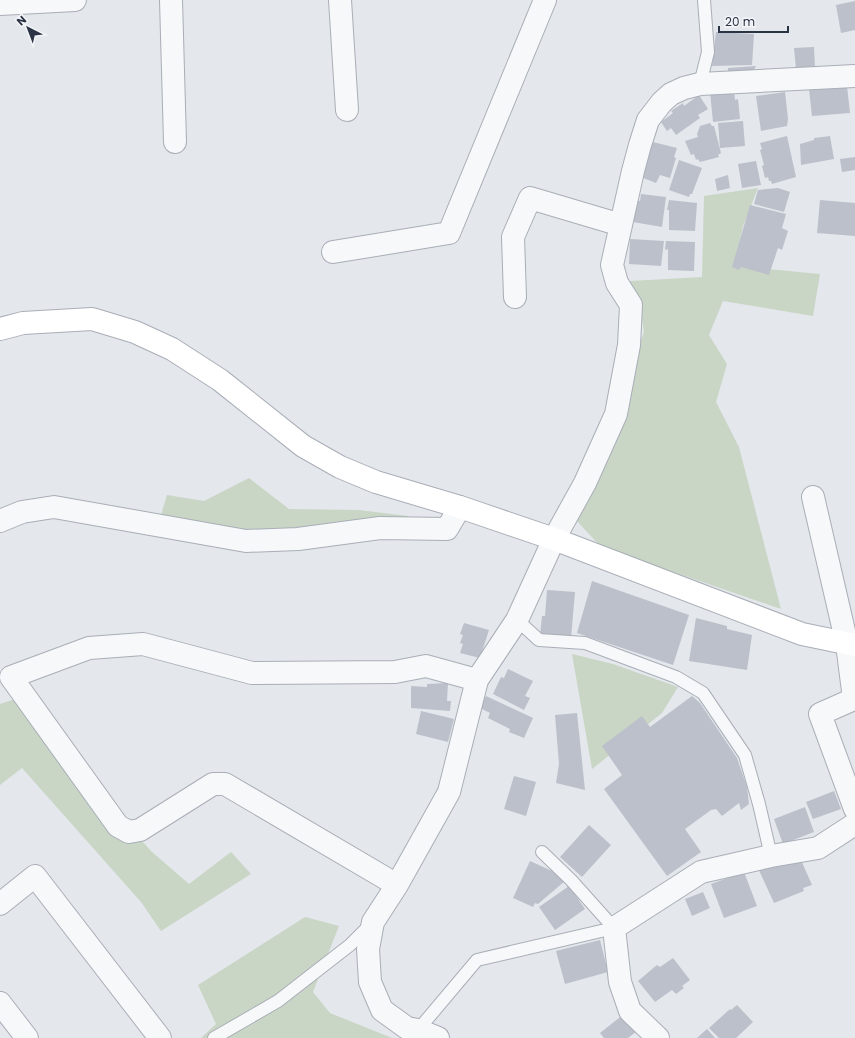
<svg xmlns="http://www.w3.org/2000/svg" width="855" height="1038" viewBox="0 0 855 1038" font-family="Poppins,sans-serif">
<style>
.green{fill:#c9d6c5}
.building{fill:#bbc0ca}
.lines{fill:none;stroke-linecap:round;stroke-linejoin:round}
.lane-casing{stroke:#a9aeb7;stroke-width:14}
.street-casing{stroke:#a9aeb7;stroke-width:24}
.secondary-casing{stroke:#a9aeb7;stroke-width:24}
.lane{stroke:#f7f8fa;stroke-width:12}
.street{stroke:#f7f8fa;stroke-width:22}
.secondary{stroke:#fff;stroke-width:22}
</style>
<rect width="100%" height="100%" fill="#e4e7ec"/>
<path class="green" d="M758,188L743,226L734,266L820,274L813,316L723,301L709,335L727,364L716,402L739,447L781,609L601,547L576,520L644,332L640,306L630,281L702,277L704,196Z
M249,478L289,509L359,510L408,516L404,523H346L246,532L161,515L167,495L204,501Z
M572,654L613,664L678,687L662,713L592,769Z
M15,699L151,851L189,884L231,852L251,874L161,931L141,902L22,768L0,785V704Z
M305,917L339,926L313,992L330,1013L392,1038H201L216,1024L198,985Z"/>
<path class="building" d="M855,1V30L841,33L836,5Z
M716,32L754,34L752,65L712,66Z
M814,47L815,68L796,69L794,48Z
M756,66L751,75L728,76V68Z
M827,86V88L847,86L850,113L812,116L809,89Z
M734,90L735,100L738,99L740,119L713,122L710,92Z
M785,92L788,119L787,126L761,131L756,96Z
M699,95L708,109L698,115L700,118L676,135L671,128L667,131L661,122L673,113L671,111L683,103L684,106Z
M743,121L745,146L720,148L718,123Z
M710,123L712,126H714L721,153L718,155L719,157L700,162L698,159L696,160L694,154L691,155L685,141L698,137L697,134L700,126Z
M787,136L796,177L772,184L771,181H769L768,177L765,178L762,166L764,165L760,150L762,149L760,143Z
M830,136L834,159L801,165L800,144L814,140V138Z
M653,142L677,148L674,157L676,158L670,178L660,175L656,183L641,177Z
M855,157V170L842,172L840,159Z
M679,160L702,168L692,194H690L689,197L669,190Z
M756,161L761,185L742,188L738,164Z
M728,175L730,188L717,191L715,179Z
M778,188L790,192L784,212L754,204L758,190Z
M641,194L666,197L662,227L633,222L634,200L640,201Z
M669,200L697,203L695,231L669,230V210H667Z
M820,200L855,203V236L817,233Z
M750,205L786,214L782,228L788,231L782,250L778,248L769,275L741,267L739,270L732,267Z
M630,239L664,241L661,266L629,264Z
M666,241L695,242L694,271L668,270V249L665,250Z
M592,581L689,615L673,665L577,633Z
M547,590L575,592L571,638L540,635L542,616H545Z
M696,618L727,626V629L752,635L747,670L689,661Z
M464,623L489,630L480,658L460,653L463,644L460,643L463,635L460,634Z
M508,669L533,681L525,696L530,698L524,710L493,694L501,677L504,678Z
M448,683L447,701H451L450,711L411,708V686L427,687V684Z
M486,696L533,718L524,738L509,732L510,729L488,718L490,713L480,708Z
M692,696L700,703L737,758L747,787L749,804L741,810L739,803L722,816L716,809L711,810L685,829L701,852L667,876L604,789L622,775L602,746L642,716L650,727Z
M421,711L454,719L448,742L416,734Z
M577,713L585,790L556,783L559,764L555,715Z
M514,776L536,782L526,816L504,809Z
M834,791L841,809L813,819L806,802Z
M805,807L814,832L783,844L774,819Z
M589,825L611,845L582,877L560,857Z
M801,860L812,885L803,888L804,891L774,903L758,868L786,861L788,865Z
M530,861L552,871L565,881L538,904L535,903L533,907L513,898Z
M744,872L757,906L724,918L711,884Z
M569,886L585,909L555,930L539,907Z
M703,892L710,908L692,916L685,899Z
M600,940L608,972L565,984L556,951Z
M673,958L690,980L682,986L684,988L676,994L672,990L655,1002L638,981L657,965L660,967Z
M737,1005L753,1022L736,1038H719L709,1028L730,1009L731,1010Z
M624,1014L637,1031L628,1038H604L600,1033Z
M707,1029L715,1038H697Z"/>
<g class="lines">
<g class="lane-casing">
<path id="lane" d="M700,84L708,52L704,0
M517,620L539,640L585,643L676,677L703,693L745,755L759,804L771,856
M418,1030L477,960L614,928L571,880L542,852
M214,1038L278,1001L350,945L371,924"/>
</g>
<g class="street-casing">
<path id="street" d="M171,0L175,142
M340,0L347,110
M0,4L75,0
M333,252L449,233L545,0
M515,297L513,237L530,198L621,225
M813,497L847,644L854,699L820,714L855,809
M0,521L22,512L54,507L246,541L298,539L380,528L447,529L460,507
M397,885L225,784H213L140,830L129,832L118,826L11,677L89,648L143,644L252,673L395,672L426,666L477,680
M0,904L35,876L160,1038
M0,1003L27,1038
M438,1038L418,1030L407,1028L382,1010L370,982L368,949L373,922L397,885L449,792L477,680L517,620L554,539L585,483L616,414L629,345L631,305L617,283L612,265L633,171L640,145L648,120L662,102L671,94L684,88L700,84L855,76
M658,1038L630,1011L620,982L614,928L701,872L771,856L818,848L855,824"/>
</g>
<g class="secondary-casing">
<path id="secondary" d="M0,329L23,323L92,319L135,332L172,349L220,380L303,446L340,467L376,482L460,507L554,539L802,634L855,645"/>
</g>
<use href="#lane" class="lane"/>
<use href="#street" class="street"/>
<use href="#secondary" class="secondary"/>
</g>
<g transform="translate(28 28) rotate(318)" stroke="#f4f6f9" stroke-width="3" paint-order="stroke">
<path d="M0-3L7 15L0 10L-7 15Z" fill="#2b3445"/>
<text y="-6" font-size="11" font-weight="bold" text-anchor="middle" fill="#2b3445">N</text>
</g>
<path d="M719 26v6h69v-6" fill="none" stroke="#2b3445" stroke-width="2"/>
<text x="725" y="26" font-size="12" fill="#2b3445" stroke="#f4f6f9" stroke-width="3" paint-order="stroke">20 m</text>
</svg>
